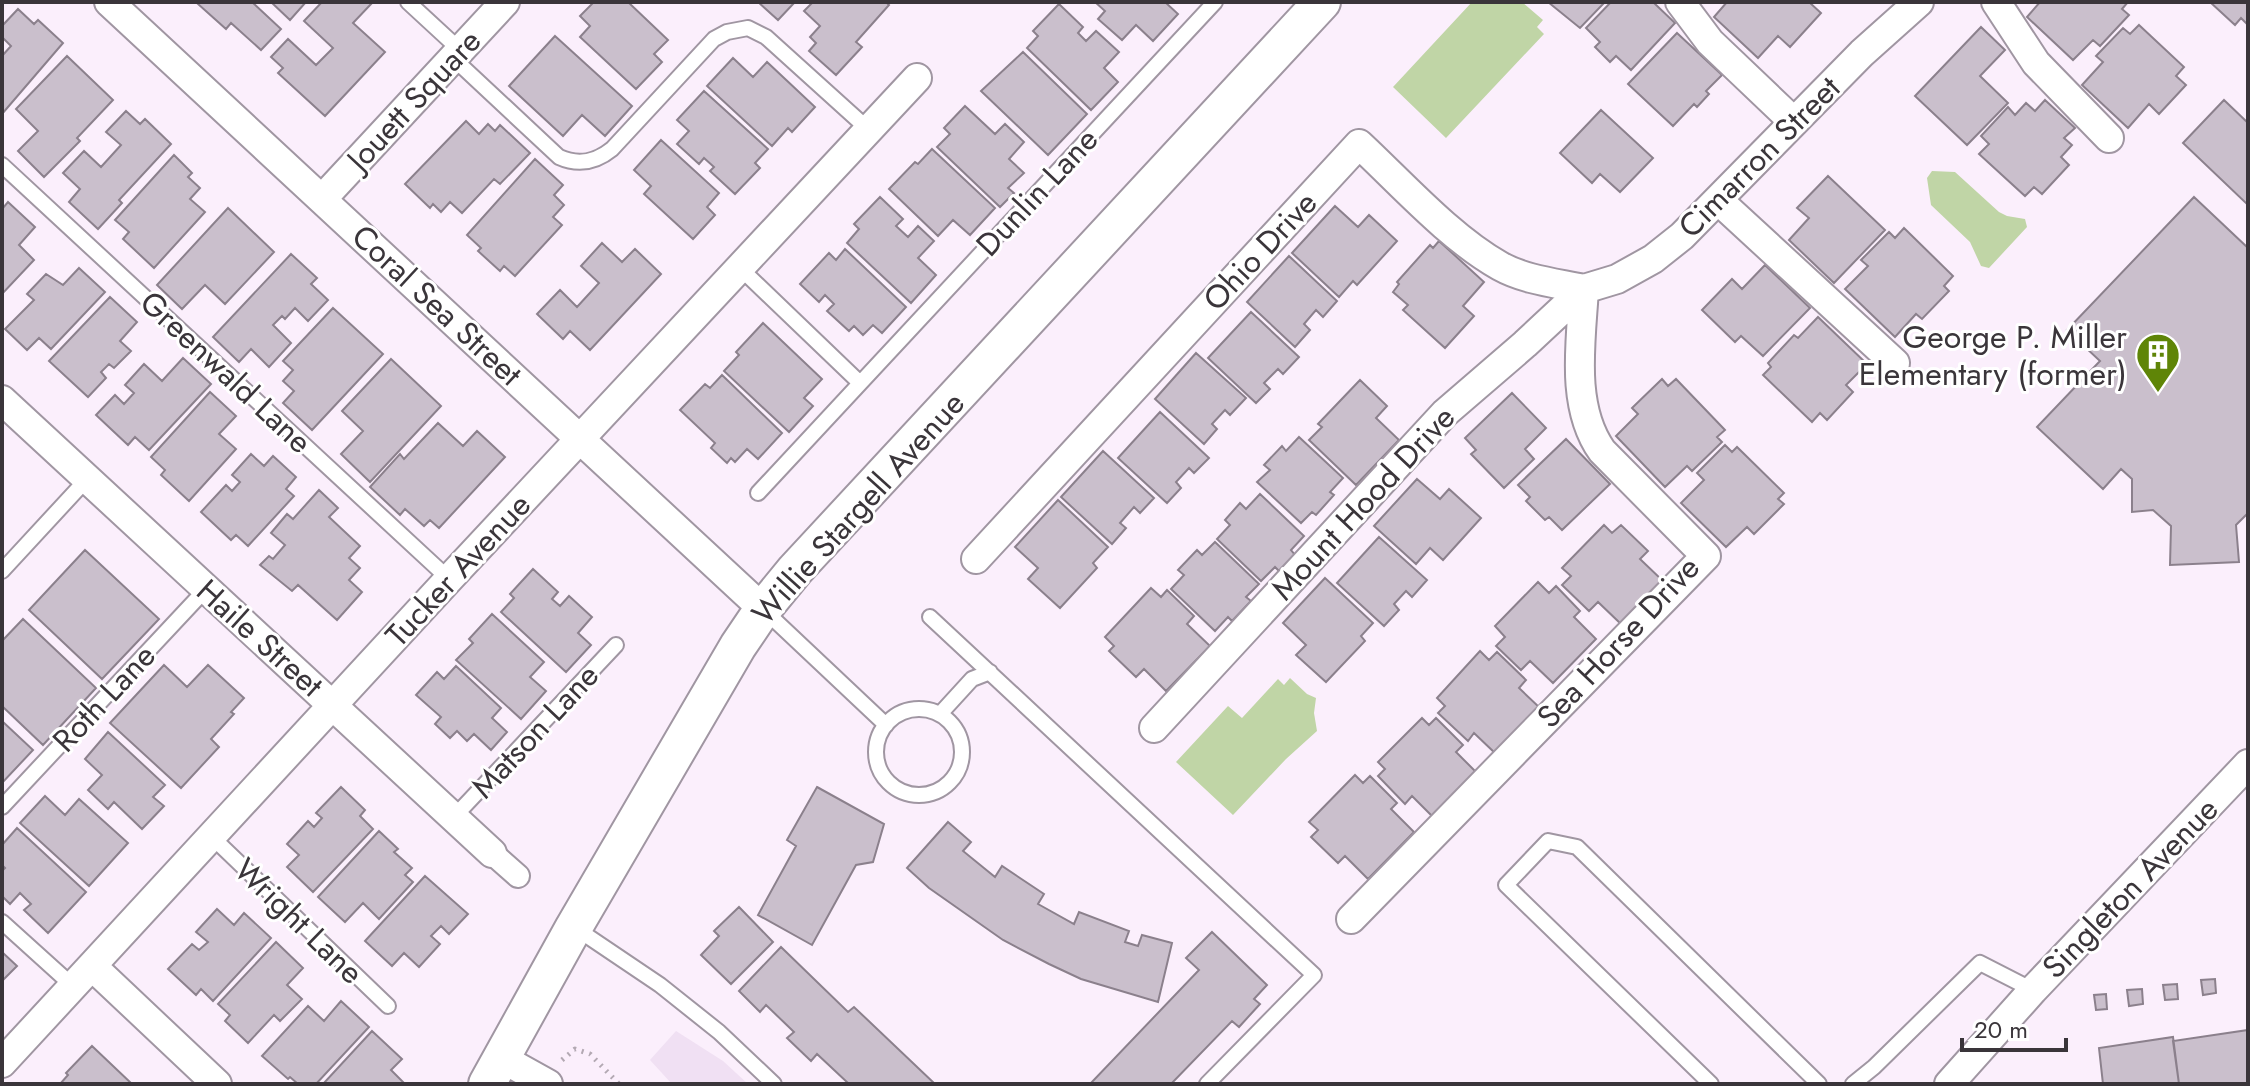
<svg xmlns="http://www.w3.org/2000/svg" width="2250" height="1086" viewBox="0 0 2250 1086" font-family="Jost,sans-serif">
<style>
.built{fill:#f0e0f3}
.green{fill:#c0d5a6}
.building{fill:#cabfcc;stroke:#8b808c;stroke-width:2}
.lines{fill:none;stroke-linecap:round;stroke-linejoin:round}
.service-casing{stroke:#a096a2;stroke-width:18}
.pedestrian-casing{stroke:#a096a2;stroke-width:26}
.minor-casing{stroke:#a096a2;stroke-width:32}
.tertiary-casing{stroke:#a096a2;stroke-width:40}
.path{stroke:#b3a9b3;stroke-width:5;stroke-dasharray:2 6;stroke-linecap:butt}
.service{stroke:#fff;stroke-width:14}
.pedestrian{stroke:#fff;stroke-width:22}
.minor{stroke:#fff;stroke-width:28}
.tertiary{stroke:#fff;stroke-width:36}
.labels{text-anchor:middle;dominant-baseline:central;stroke-width:6;stroke-linejoin:round;paint-order:stroke}
.street-label{font-size:32px;fill:#3a353a;stroke:#fff}
.poi-label{font-size:32px;fill:#3a353a;stroke:#fff;text-anchor:end}
</style>
<rect width="100%" height="100%" fill="#fbeffc"/>
<path class="built" d="M676,1031L723,1061L748,1084H672L650,1060Z"/>
<path class="green" d="M1472,2H1522L1543,20L1537,27L1544,34L1446,138L1393,87Z
M1932,171L1955,172L1999,212L2007,216L2025,219L2027,227L1989,268L1981,266L1970,242L1931,205L1927,178Z
M1290,678L1307,694L1316,698L1314,713L1317,731L1286,759L1233,815L1176,762L1228,706L1242,718L1278,679L1284,685Z"/>
<path class="building" d="M200,2H252L281,29L261,50L231,23L226,29L198,4Z
M271,2H306L290,20Z
M322,2H373L353,23L385,52L325,116L278,73L283,68L271,57L288,39L316,65L333,48L304,21Z
M589,2H628L668,40L654,54L662,62L636,89L580,37L590,26L580,16L592,4Z
M758,2H795L778,20Z
M813,2H886L889,5L856,42L862,47L836,75L809,51L816,43L810,37L820,26L804,11Z
M1095,2H1165L1178,14L1153,41L1136,25L1122,40L1098,19L1105,11Z
M1548,2H1605L1580,28Z
M1611,2H1653L1675,23L1631,70L1616,56L1610,62L1595,47L1600,42L1586,28Z
M1727,2H1809L1821,13L1790,47L1778,36L1758,58L1714,17Z
M2040,2H2128L2122,9L2129,15L2100,46L2093,40L2073,60L2027,17Z
M2210,2H2248V25L2241,18L2235,25Z
M1059,4L1083,27L1078,33L1086,41L1096,31L1119,52L1104,68L1118,82L1091,110L1027,48L1038,36L1033,31Z
M18,9L34,24L38,20L63,43L2,114V56L11,46L2,37V26Z
M2139,25L2184,67L2176,76L2186,85L2159,114L2149,104L2128,128L2082,85L2103,62L2096,56L2123,28L2130,34Z
M1981,27L2005,50L1980,76L2008,103L1967,145L1915,96Z
M1677,33L1722,75L1706,91L1709,94L1697,107L1694,104L1673,126L1628,84Z
M555,36L632,106L605,136L582,115L563,136L509,86Z
M1023,52L1087,114L1048,155L981,91Z
M67,56L113,100L77,138L80,141L44,177L18,151L38,131L16,109Z
M733,58L753,77L767,62L815,107L792,132L788,128L772,146L707,86Z
M704,91L768,149L755,163L760,168L735,194L710,171L714,167L704,158L699,164L677,144L689,131L677,120Z
M2045,100L2075,128L2064,138L2072,145L2061,157L2069,165L2042,194L2034,187L2025,196L1979,154L1989,144L1981,136L2008,107L2015,115L2026,103L2035,111Z
M2224,100L2248,123V205L2183,143Z
M965,106L995,134L1005,124L1024,142L1009,159L1024,173L1008,188L1014,193L1000,207L937,147L950,134L944,128Z
M1601,110L1653,158L1620,192L1600,174L1592,183L1560,153Z
M126,111L140,124L145,119L171,144L119,200L122,203L98,229L69,202L80,189L63,173L84,151L101,167L121,145L106,132Z
M466,121L479,134L488,124L495,131L500,125L530,153L500,184L494,179L462,213L450,202L441,212L433,204L430,208L405,184Z
M661,140L719,193L707,207L715,215L693,239L644,194L651,186L634,170Z
M932,149L995,208L970,235L953,220L938,236L889,189L915,162L918,164Z
M174,155L192,173L188,177L200,188L190,199L205,212L154,268L123,239L129,232L115,220Z
M535,159L563,185L554,195L564,205L553,217L562,225L515,276L504,266L500,271L478,251L481,248L467,235Z
M1828,176L1885,230L1834,283L1789,240L1809,218L1797,208Z
M880,197L903,219L896,226L908,237L918,226L934,241L918,258L936,275L911,303L847,243L859,229L854,224Z
M2194,197L2248,248V513L2236,525L2239,562L2170,565L2171,526L2153,510L2132,512V479L2121,469L2103,489L2037,427L2100,361L2067,330Z
M8,202L35,227L19,245L34,260L2,294V209Z
M1335,206L1358,227L1369,215L1397,241L1357,285L1353,281L1339,297L1292,253Z
M228,208L274,252L225,304L205,285L182,309L157,285Z
M1904,228L1953,276L1944,286L1949,291L1922,319L1916,314L1895,337L1845,289L1868,266L1861,260L1889,232L1895,238Z
M1439,241L1484,282L1463,306L1474,316L1445,348L1403,310L1408,305L1393,292L1399,284L1397,282L1430,245L1433,248Z
M602,243L622,262L635,249L661,274L590,350L570,331L563,339L537,314L560,290L577,307L599,283L581,266Z
M845,249L906,307L882,333L873,325L863,335L854,326L849,331L827,311L834,304L825,295L819,302L800,284L829,253L836,260Z
M291,254L317,278L311,284L328,300L308,321L295,308L285,319L282,316L273,325L291,343L269,367L251,349L239,362L213,337Z
M1289,256L1337,301L1323,317L1316,310L1304,324L1310,330L1295,347L1247,302Z
M1765,265L1810,308L1763,356L1741,336L1735,342L1702,310L1732,279L1742,289Z
M79,268L105,292L51,349L39,338L27,350L5,329L34,300L27,294L46,274L63,285Z
M110,297L137,322L120,341L131,351L114,368L109,364L101,372L106,378L88,397L49,361Z
M333,308L383,354L312,430L283,403L294,391L283,381L293,370L283,361Z
M1251,312L1299,357L1283,374L1278,369L1264,383L1270,389L1256,403L1208,358Z
M1818,317L1867,364L1846,385L1853,392L1827,420L1820,413L1812,422L1763,375L1771,367L1768,363L1794,335L1798,338Z
M763,323L822,379L804,398L813,406L789,432L724,371L739,355L736,352Z
M1196,353L1246,398L1230,415L1225,410L1212,424L1217,429L1204,444L1155,399Z
M183,358L211,384L149,450L135,437L128,445L96,415L115,395L124,404L134,393L125,385L144,364L162,381Z
M391,359L441,406L370,482L341,454L363,431L342,411Z
M722,375L782,433L758,459L747,449L735,462L731,458L727,463L711,448L715,443L680,410L705,384L710,388Z
M1662,379L1668,386L1676,379L1725,430L1717,437L1722,442L1692,471L1687,466L1665,487L1616,436L1638,414L1632,408Z
M1360,380L1387,406L1376,418L1399,440L1356,485L1309,440L1322,427L1318,424Z
M210,392L236,416L219,434L236,449L189,501L161,475L165,470L151,457Z
M1512,393L1546,428L1525,449L1534,459L1504,488L1471,454L1476,450L1465,438Z
M1160,412L1209,458L1194,473L1189,468L1176,482L1181,488L1167,503L1118,458Z
M438,423L463,446L477,431L505,457L439,528L430,520L424,526L405,509L400,515L370,487L400,454L404,459Z
M1299,437L1343,478L1330,492L1334,495L1316,515L1312,512L1301,523L1257,482L1270,470L1264,465L1282,446L1286,451Z
M1566,439L1610,484L1562,530L1549,517L1545,520L1526,501L1530,497L1518,485Z
M1725,445L1732,452L1737,447L1784,493L1778,499L1784,504L1754,534L1747,527L1726,547L1681,503L1704,480L1697,473Z
M1103,451L1154,498L1140,513L1134,507L1120,523L1126,528L1112,544L1061,497Z
M251,454L264,466L273,456L296,477L286,489L294,496L248,546L236,535L231,540L201,512L226,485L232,491L240,482L232,475Z
M1417,479L1440,499L1449,489L1481,518L1443,560L1430,548L1416,564L1374,526Z
M319,490L338,508L329,517L360,546L349,558L360,568L349,580L362,592L337,620L298,585L292,591L260,565L269,556L273,559L285,545L271,533L287,514L293,519Z
M1260,494L1304,536L1291,550L1295,555L1279,571L1275,567L1261,581L1217,539L1230,525L1225,520L1240,503L1246,509Z
M1058,500L1108,547L1093,563L1097,568L1060,608L1028,579L1038,568L1015,547Z
M1604,525L1612,533L1621,525L1648,551L1640,559L1663,581L1621,624L1598,602L1589,611L1562,585L1571,576L1562,568Z
M1379,537L1427,580L1412,597L1406,591L1394,604L1399,610L1384,626L1337,583Z
M1215,542L1259,584L1246,597L1251,601L1232,621L1228,617L1215,631L1171,589L1184,575L1178,570L1197,550L1202,555Z
M85,550L159,619L102,679L29,610Z
M533,569L558,592L552,599L560,606L569,596L592,617L578,633L591,645L566,672L501,612L514,598L510,594Z
M1325,578L1373,623L1361,636L1365,641L1326,682L1296,655L1306,645L1283,623Z
M1538,582L1549,593L1556,586L1580,611L1574,617L1596,639L1553,683L1530,661L1521,670L1496,646L1505,637L1495,626Z
M1151,588L1161,597L1167,590L1194,616L1187,624L1210,646L1166,691L1144,669L1136,677L1109,651L1114,646L1105,637Z
M492,614L544,662L530,677L546,691L521,719L456,660L473,643L469,639Z
M23,619L96,688L43,745L2,706V641Z
M1480,651L1489,660L1497,652L1526,680L1519,688L1540,708L1496,754L1474,733L1468,741L1438,713L1445,706L1437,698Z
M164,665L187,687L208,665L244,698L231,712L234,714L211,739L219,747L181,788L110,723Z
M456,666L501,708L492,718L507,732L491,750L474,734L467,741L457,731L450,738L435,724L441,717L416,695L437,672L444,679Z
M1422,718L1429,725L1436,718L1463,745L1456,752L1478,774L1434,818L1412,796L1405,804L1378,776L1385,769L1378,762Z
M2,721L33,750L2,783Z
M108,732L165,785L153,797L164,806L142,829L114,802L108,809L88,790L102,775L85,759Z
M1355,775L1363,783L1370,776L1397,803L1391,809L1414,832L1368,879L1345,856L1338,863L1311,837L1318,830L1309,822Z
M341,787L365,810L360,816L373,829L313,892L287,867L299,855L287,844L308,821L314,827L322,818L316,813Z
M817,787L884,824L873,862L856,865L812,945L758,915L796,846L787,840Z
M45,796L65,815L79,799L128,843L89,886L20,823Z
M948,822L971,842L963,851L995,877L1002,866L1044,894L1038,904L1074,924L1079,912L1129,931L1125,942L1138,946L1142,935L1172,943L1158,1002L1081,979L1049,964L1003,940L929,888L907,868Z
M17,828L86,892L48,933L24,910L31,904L20,893L10,904L2,896V871L5,868L2,865V845Z
M379,831L398,849L394,852L412,868L405,875L413,882L379,919L363,903L345,922L318,897Z
M425,876L468,914L449,934L441,926L431,936L440,944L419,967L404,953L392,966L365,941Z
M739,907L773,942L731,984L701,955L719,936L714,931Z
M217,909L234,925L244,913L271,938L213,1001L201,989L196,995L168,969L192,944L199,950L208,942L196,932Z
M1212,932L1267,985L1254,999L1260,1004L1239,1027L1232,1021L1171,1084H1090L1199,970L1186,958Z
M276,942L303,968L287,985L302,999L280,1021L274,1015L248,1043L225,1021L230,1015L218,1004Z
M781,947L848,1012L854,1007L935,1084H849L817,1054L811,1061L787,1038L794,1032L766,1005L760,1012L739,991Z
M2,952L17,966L2,981Z
M2215,979L2216,993L2203,995L2201,980Z
M2177,984L2178,999L2165,1000L2163,985Z
M2142,989L2143,1004L2129,1006L2127,990Z
M2106,994L2107,1009L2096,1010L2094,995Z
M341,1001L369,1027L316,1084H298L290,1077L288,1079L262,1056L308,1006L324,1021Z
M2248,1030V1084H2179L2173,1041Z
M372,1031L402,1059L391,1070L405,1084H323Z
M2173,1037L2179,1084H2103L2099,1048Z
M92,1046L132,1084H60L68,1075L66,1073Z"/>
<g class="lines">
<g class="service-casing">
<path id="service" d="M408,2L460,50
M453,58L559,157C579,166 596,162 612,149L714,39L727,32L748,28L766,37L869,130
M2,165L449,579
M739,267L860,383
M758,493L1215,2
M2,571L87,479
M764,610L886,725
M930,617L1314,975L1207,1084
M876 752a43 43 0 1 1 86 0a43 43 0 1 1-86 0Z
M940,714L972,679L990,672
M2,807L206,589
M453,818L616,645
M211,836L388,1006
M2,922L74,987
M574,927L660,985L719,1032L774,1084
M1711,1084L1506,885L1548,841L1577,847L1819,1084
M1853,1084L1874,1067L1980,963L2033,990"/>
</g>
<g class="pedestrian-casing">
<path id="pedestrian" d="M492,853L518,876"/>
</g>
<g class="minor-casing">
<path id="minor" d="M109,2L763,609
M1680,2L1710,42L1794,122
M1996,2L2036,63L2109,138
M323,198L505,2
M1718,200L1895,363
M2,400L492,853
M976,559L1359,144C1401,183 1450,238 1500,266C1525,280 1556,283 1584,289
M1154,728L1445,413L1525,344L1584,289L1617,279L1653,259L1682,236L1862,53L1919,2
M1351,919L1706,556L1602,451C1570,406 1581,341 1584,289
M93,967L217,1084
M503,1059L548,1084
M2,1063L449,579L917,78
M1949,1084L2033,990L2248,764"/>
</g>
<g class="tertiary-casing">
<path id="tertiary" d="M487,1084L574,927L738,646L763,609L795,570L1322,2"/>
</g>
<path class="path" d="M562,1060L575,1049L590,1054L619,1084"/>
<use href="#service" class="service"/>
<use href="#pedestrian" class="pedestrian"/>
<use href="#minor" class="minor"/>
<use href="#tertiary" class="tertiary"/>
</g>
<defs>
<g id="building-pin" transform="scale(2.3)"><path d="M0 17L-7.5 6A9.5 9.5 0 1 1 7.5 6Z" fill="#5f8507" stroke="#fff"/><path d="M-4-6H4V6H1V3H-1V6H-4ZM-2.5-4.3h1.7v1.8h-1.7ZM.8-4.3h1.7v1.8H.8ZM-2.5-1h1.7V.8h-1.7ZM.8-1h1.7V.8H.8Z" fill="#fff"/></g>
</defs>
<g fill-rule="evenodd">
<use href="#building-pin" x="2158" y="355"/>
</g>
<g class="labels">
<g class="street-label">
<text transform="translate(414 100) rotate(-47)">Jouett Square</text>
<text transform="translate(1759 157) rotate(-45)">Cimarron Street</text>
<text transform="translate(1037 192) rotate(-47)">Dunlin Lane</text>
<text transform="translate(1260 251) rotate(-47)">Ohio Drive</text>
<text transform="translate(437 305) rotate(43)">Coral Sea Street</text>
<text transform="translate(226 372) rotate(43)">Greenwald Lane</text>
<text transform="translate(1363 503) rotate(-47)">Mount Hood Drive</text>
<text transform="translate(858 508) rotate(-48)">Willie Stargell Avenue</text>
<text transform="translate(458 570) rotate(-47)">Tucker Avenue</text>
<text transform="translate(260 638) rotate(42)">Haile Street</text>
<text transform="translate(1618 642) rotate(-47)">Sea Horse Drive</text>
<text transform="translate(104 698) rotate(-47)">Roth Lane</text>
<text transform="translate(535 731) rotate(-47)">Matson Lane</text>
<text transform="translate(2130 888) rotate(-46)">Singleton Avenue</text>
<text transform="translate(299 921) rotate(44)">Wright Lane</text>
</g>
<g class="poi-label">
<text x="2127" y="337">George P. Miller<tspan x="2127" dy="37">Elementary (former)</tspan></text>
</g>
</g>
<rect width="2250" height="1086" fill="none" stroke="#3a353a" stroke-width="8"/>
<path d="M1962 1038v12h104v-12" fill="none" stroke="#3a353a" stroke-width="4"/>
<text x="1974" y="1038" font-size="24" fill="#3a353a" stroke="#ffffff" stroke-width="6" paint-order="stroke">20 m</text>
</svg>
